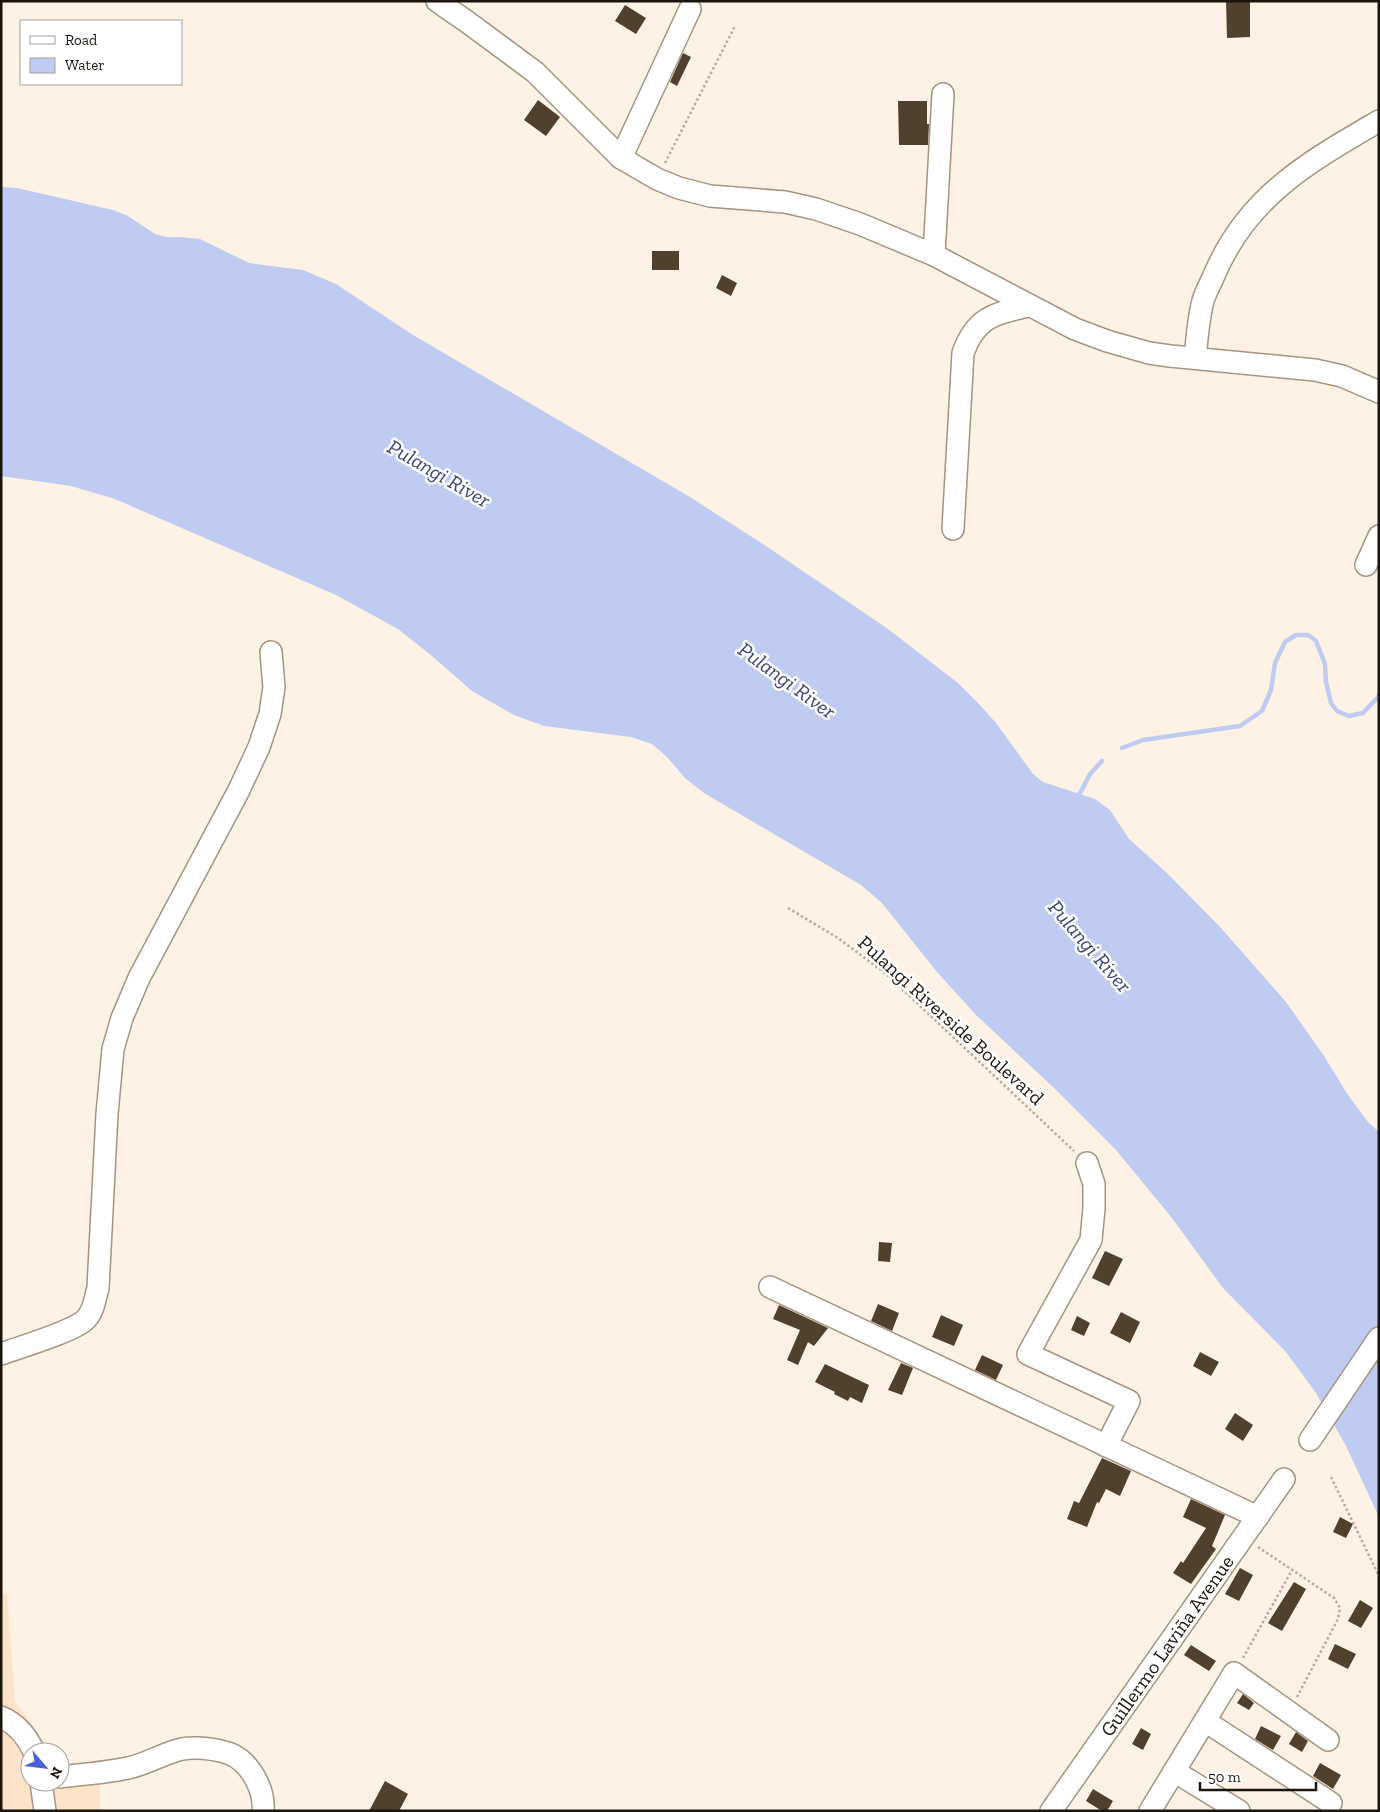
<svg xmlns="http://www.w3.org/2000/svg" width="1380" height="1812" viewBox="0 0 1380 1812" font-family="'Zilla Slab',serif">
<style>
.built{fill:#fce4c8}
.water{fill:#bfcbf0}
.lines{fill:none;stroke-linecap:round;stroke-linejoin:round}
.stream{stroke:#bfcbf0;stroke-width:4.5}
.building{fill:#50412f}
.minor-casing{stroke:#a69480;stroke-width:24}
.path{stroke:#b6ada1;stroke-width:2.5;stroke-dasharray:2.5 2.5;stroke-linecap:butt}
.minor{stroke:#fff;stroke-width:21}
.labels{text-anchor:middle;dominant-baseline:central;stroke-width:5;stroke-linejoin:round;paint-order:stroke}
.street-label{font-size:20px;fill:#1b150d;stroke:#fff}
.water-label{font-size:21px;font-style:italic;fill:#384676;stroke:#fff}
</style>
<rect width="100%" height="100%" fill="#fdf2e5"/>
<path class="built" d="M7,1593L15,1701L51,1752H30V1782H60V1765L62,1767L100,1762V1811H1V1595Z"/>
<path class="water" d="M1,187L17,188L113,210L128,216L155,234L166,237H180L200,239L249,263L303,270L336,284L413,335L690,497L769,548L888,629L958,683L978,703L996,723L1033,774L1043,782L1095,799L1110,810L1129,839L1167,873L1221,928L1286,1002L1324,1056L1348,1095L1368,1122L1379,1132V1517L1346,1446L1316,1393L1286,1352L1223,1288L1172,1218L1116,1150L1053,1087L976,1015L937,972L882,903L861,885L704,793L685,778L667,757L652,744L631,737L544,726L514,715L472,691L432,656L398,629L336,595L115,499L71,486L1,476Z"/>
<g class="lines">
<path class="stream" d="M1122,748L1143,740L1240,726L1262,711L1271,690L1275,663L1285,642L1296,635H1308L1316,641L1325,664L1326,682L1331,703L1337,711L1349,716L1363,713L1379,696
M1078,797L1090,774L1102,761"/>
</g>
<path class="building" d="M1226,1H1250V37L1227,38Z
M625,5L646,18L636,34L615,21Z
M683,53L691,57L677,86L670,82Z
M538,100L560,117L546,136L524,120Z
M898,101H927V124H929L928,145H899Z
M652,251H679V270H652Z
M722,275L737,283L731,296L716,288Z
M879,1242L892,1243L890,1262L878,1261Z
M1105,1251L1123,1259L1109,1286L1092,1278Z
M878,1304L899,1313L892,1331L871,1321Z
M779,1305L828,1328L814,1346L808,1342L798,1365L787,1360L800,1330L773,1319Z
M1121,1312L1140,1322L1130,1343L1110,1333Z
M941,1315L963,1325L954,1346L932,1337Z
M1077,1316L1090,1323L1084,1336L1071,1330Z
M1200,1352L1219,1362L1211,1376L1193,1366Z
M982,1355L1003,1365L996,1380L975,1370Z
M901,1363L913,1368L902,1395L888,1390Z
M825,1364L869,1385L862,1403L850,1397L848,1401L834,1394L835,1392L815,1382Z
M1235,1413L1253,1425L1243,1441L1225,1429Z
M1102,1458L1131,1471L1120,1496L1106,1489L1099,1503L1097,1502L1087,1527L1067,1519L1074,1501L1079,1503Z
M1191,1499L1225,1515L1212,1546L1216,1549L1191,1584L1173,1573L1181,1561L1183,1563L1206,1528L1183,1517Z
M1340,1517L1353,1524L1346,1538L1333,1532Z
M1240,1568L1253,1575L1239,1601L1225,1594Z
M1294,1582L1306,1589L1282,1631L1268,1623Z
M1360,1600L1373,1608L1361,1628L1348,1621Z
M1335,1644L1356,1654L1348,1669L1328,1659Z
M1191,1645L1216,1661L1209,1671L1184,1655Z
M1243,1694L1254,1703L1249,1710L1237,1703Z
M1261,1726L1281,1736L1273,1750L1255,1739Z
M1141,1728L1151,1734L1143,1750L1132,1744Z
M1296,1732L1308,1741L1302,1752L1289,1744Z
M1320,1763L1341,1775L1333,1789L1313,1776Z
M385,1781L408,1794L399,1811H369Z
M1093,1789L1113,1801L1107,1811H1102L1086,1801Z"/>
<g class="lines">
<g class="minor-casing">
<g id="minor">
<path d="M437,1L466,21L535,72L621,158L657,179L679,188L710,196L785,202L816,209L860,224L934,255L1075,329L1107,341L1149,353L1170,356L1315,370L1342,376L1379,392"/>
<path d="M621,158L690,9"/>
<path d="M934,255L943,94"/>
<path d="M1195,358C1197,340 1198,322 1202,305C1204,294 1211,283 1215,273C1249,195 1309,162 1379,121"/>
<path d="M953,529L963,353C976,317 994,314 1028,306"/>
<path d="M1366,565L1379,536"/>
<path d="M1087,1163L1094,1184V1208L1091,1240L1028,1354L1129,1401L1106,1446"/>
<path d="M770,1287L1258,1517"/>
<path d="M1,1354C20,1347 72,1332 85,1320C94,1312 95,1298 98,1288L107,1114L113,1049L122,1018L139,978L239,790L259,747L270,714L274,687L271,652"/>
<path d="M1310,1440L1379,1338"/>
<path d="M1,1717C17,1724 27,1736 34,1752"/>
<path d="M1205,1721L1331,1803"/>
<path d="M1174,1771L1239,1811"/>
<path d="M60,1777C82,1774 106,1773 128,1768C147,1764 164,1753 182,1749C196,1747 214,1749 228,1753C249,1760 265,1789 263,1811"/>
<path d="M41,1782L45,1811"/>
<path id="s1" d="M1051,1811L1284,1479"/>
<path d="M1150,1811L1234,1673L1328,1740"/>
</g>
</g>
<path class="path" d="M665,163L735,26
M788,908L838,938L885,973L1074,1151
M1331,1477L1379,1576
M1258,1547L1334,1598L1340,1608L1338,1619L1297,1697
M1243,1658L1292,1570"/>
<use href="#minor" class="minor"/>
</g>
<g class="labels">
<g class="street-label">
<text transform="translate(951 1020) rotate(42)">Pulangi Riverside Boulevard</text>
<text stroke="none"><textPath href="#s1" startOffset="202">Guillermo Laviña Avenue</textPath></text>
</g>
<g class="water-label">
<text transform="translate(439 473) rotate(30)">Pulangi River</text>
<text transform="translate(787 680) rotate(36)">Pulangi River</text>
<text transform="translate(1090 946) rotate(49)">Pulangi River</text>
</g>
</g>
<rect width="1380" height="1812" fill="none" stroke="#1b150d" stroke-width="5"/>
<rect x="20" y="20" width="162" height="65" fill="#ffffff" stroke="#a4a19e"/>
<rect x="30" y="36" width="25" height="8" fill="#ffffff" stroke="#a4a19e"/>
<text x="65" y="45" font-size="15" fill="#1b150d">Road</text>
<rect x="30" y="58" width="25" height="15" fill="#bfcbf0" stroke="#a4a19e"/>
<text x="65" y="70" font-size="15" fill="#1b150d">Water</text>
<g transform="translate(45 1767) rotate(118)"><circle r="24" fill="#ffffff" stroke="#a4a19e"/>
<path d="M0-4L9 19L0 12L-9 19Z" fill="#4962d6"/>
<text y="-8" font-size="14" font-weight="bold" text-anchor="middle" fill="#1b150d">N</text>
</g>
<path d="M1200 1782v8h116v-8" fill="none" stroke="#1b150d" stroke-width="2.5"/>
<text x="1208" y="1782" font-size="15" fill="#1b150d" stroke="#ffffff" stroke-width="4" paint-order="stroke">50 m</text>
</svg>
